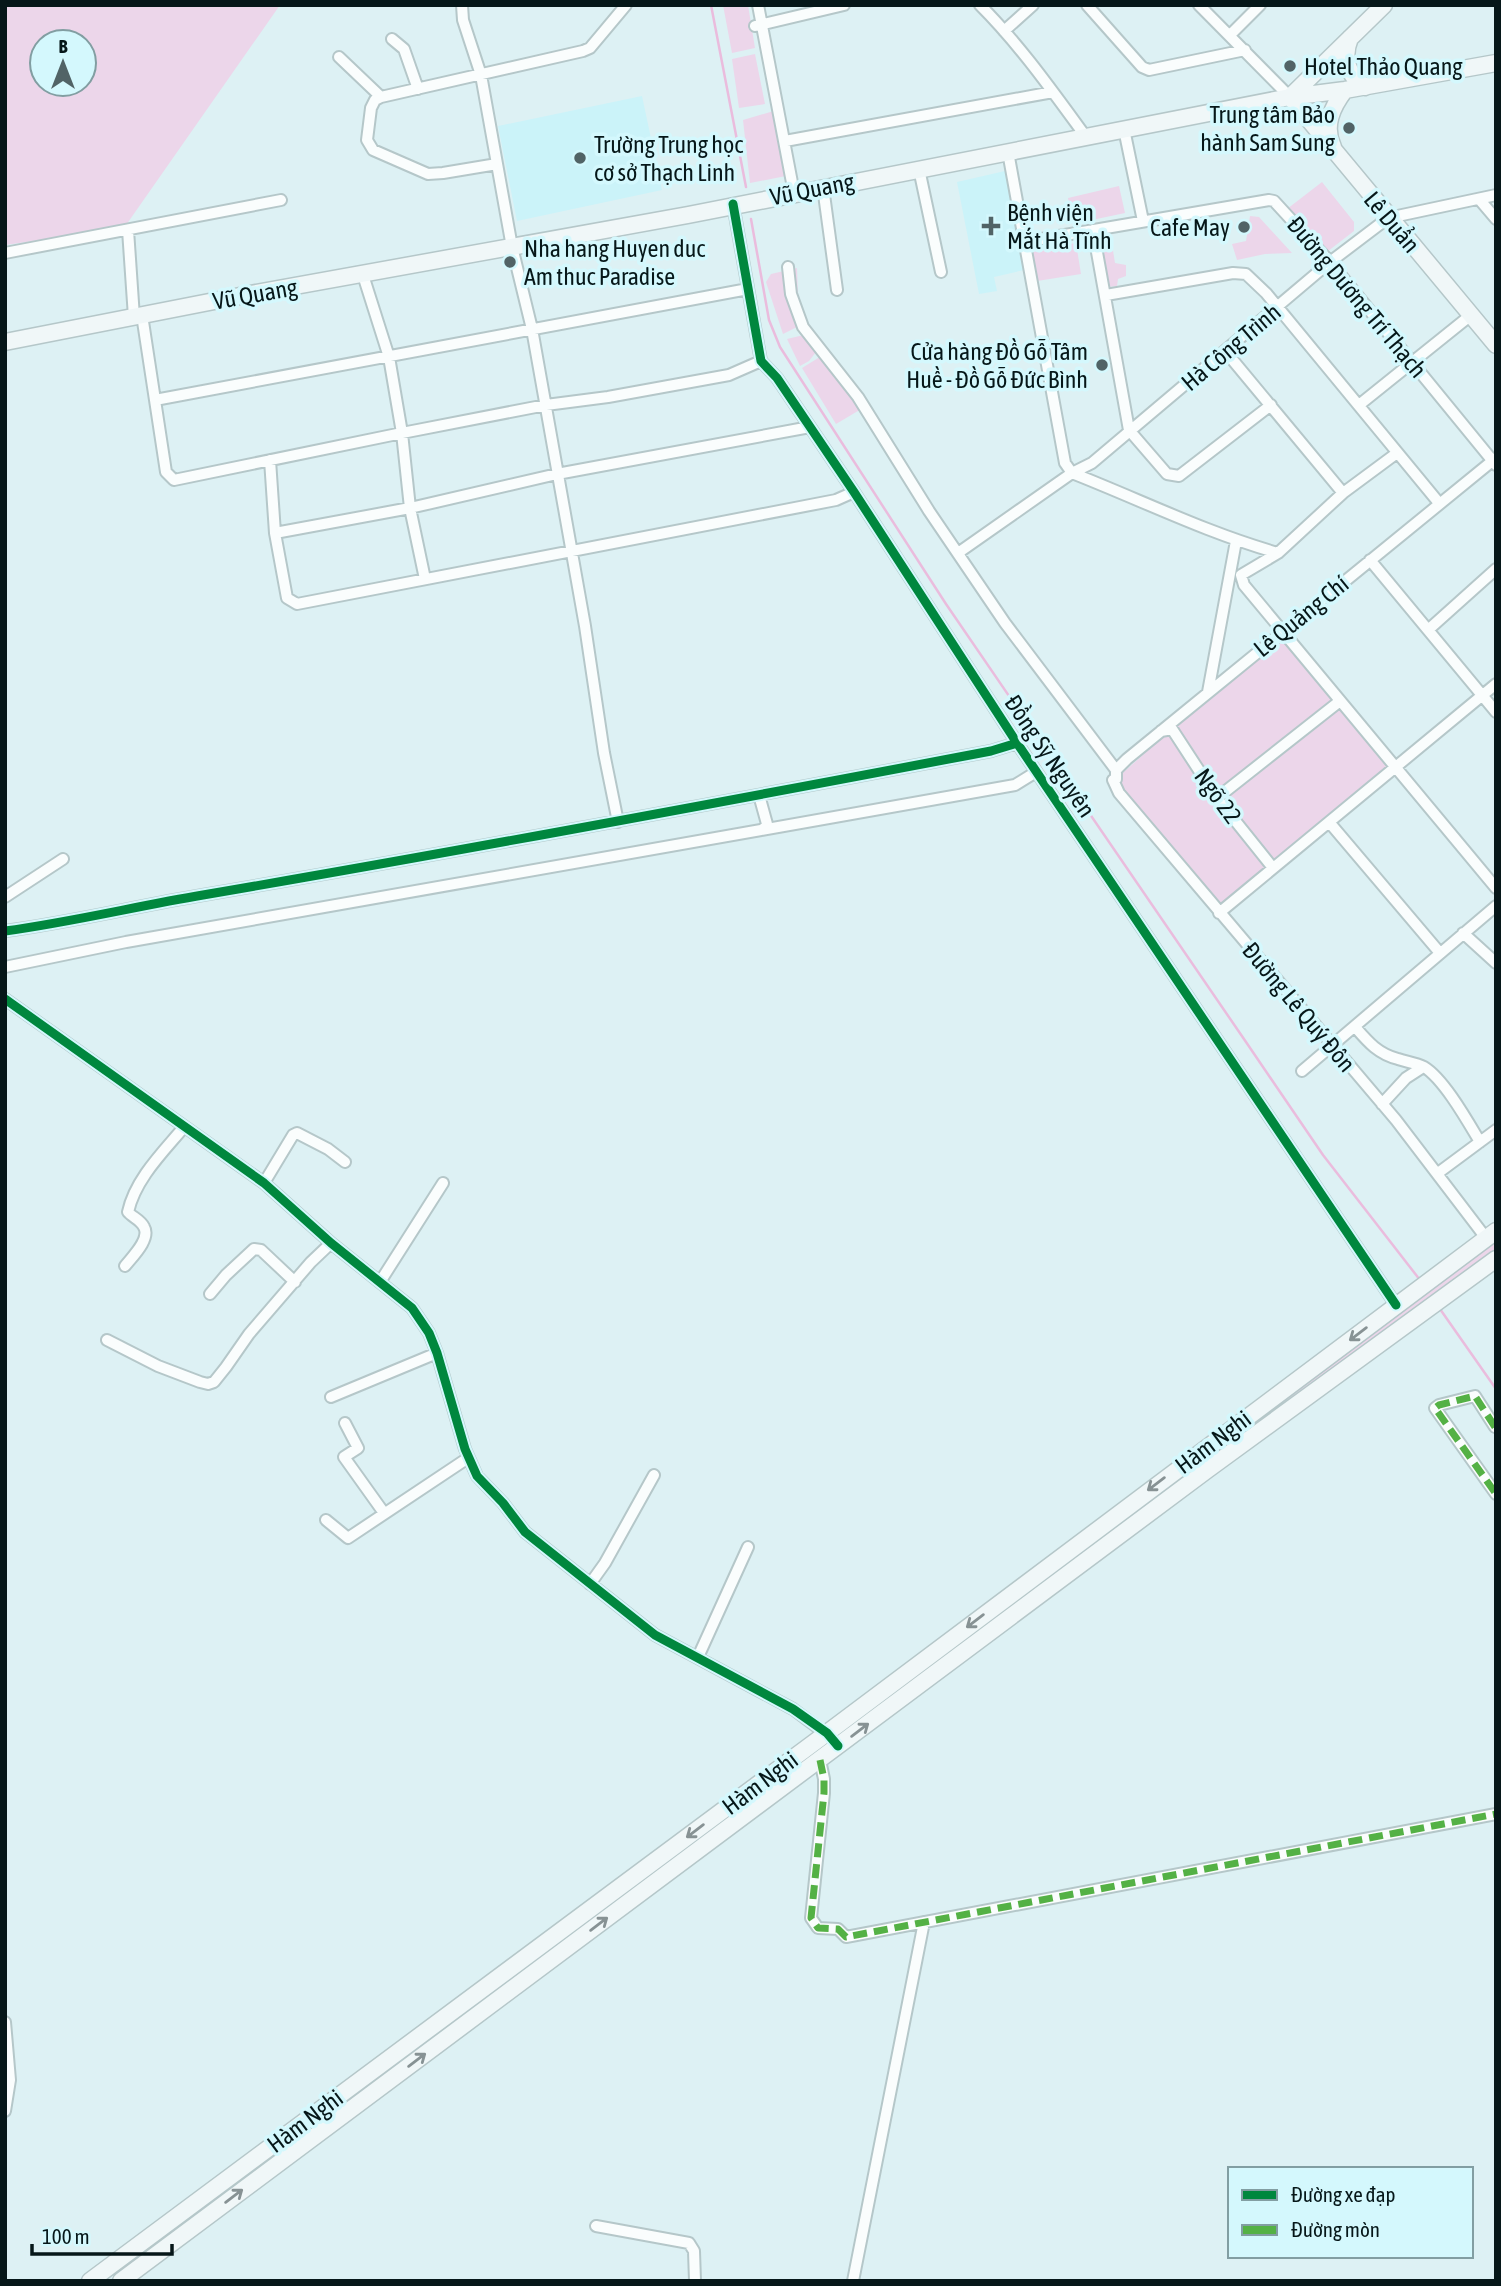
<svg xmlns="http://www.w3.org/2000/svg" width="1501" height="2286" viewBox="0 0 1501 2286" font-family="'Asap Condensed',sans-serif">
<style>
.built{fill:#cbf3f9}
.green{fill:#ecd6ea;fill-rule:evenodd}
.lines{fill:none;stroke-linecap:round;stroke-linejoin:round}
.stream{stroke:#eabcdd;stroke-width:2.5}
.minor-casing{stroke:#b5c7c9;stroke-width:14}
.secondary-casing{stroke:#b5c7c9;stroke-width:19}
.minor{stroke:#fafdfd;stroke-width:10}
.secondary{stroke:#f0f7f8;stroke-width:16}
.quiet{stroke:#54b145;stroke-width:7;stroke-dasharray:14 7;stroke-linecap:butt}
.cycleway-casing{stroke:#d4f8fd;stroke-width:13}
.cycleway{stroke:#00873e;stroke-width:9}
.oneway{stroke:#879294}
.poi-dot{fill:#516366;stroke:#d4f8fd;stroke-width:2.5}
.labels{text-anchor:middle;dominant-baseline:central;stroke-width:7;stroke-linejoin:round;paint-order:stroke}
.poi-label{font-size:24px;fill:#061719;stroke:#d4f8fd;text-anchor:start}
.street-label{font-size:24px;fill:#061719;stroke:#d4f8fd}
</style>
<rect width="100%" height="100%" fill="#ddf1f4"/>
<path class="built" d="M642,96L662,190L517,221L498,126Z
M1005,171L1024,270L994,277L997,291L979,294L957,182Z"/>
<path class="green" d="M5,5H280L124,228L5,245ZM42,42H84V84H42Z
M723,5H748L755,48L732,53Z
M755,54L765,104L739,108L732,59Z
M777,110L791,175L750,183L743,120Z
M1322,182L1354,222V231L1323,255L1287,209Z
M1119,186L1125,213L1073,224L1068,198Z
M1250,216L1259,217L1292,253L1265,254L1237,260L1232,244L1246,241Z
M1111,238L1115,263L1126,265V276L1118,279L1117,286L1099,288L1091,241Z
M1076,243L1081,274L1031,282L1026,251Z
M797,268L799,326L783,334L766,282L771,274Z
M808,334L816,352L809,361L800,366L787,339Z
M823,355L843,388L850,386L863,408L836,424L802,368Z
M1279,633L1392,769L1220,907L1116,779Z
M1496,1241V1249L1274,1413L1270,1408Z
M1248,1427L1252,1432L866,1720L862,1716Z"/>
<g class="lines">
<path class="stream" d="M711,5L746,187
M751,219L769,320L780,347L946,604L1246,1042L1323,1155L1420,1280
M1440,1309L1496,1389"/>
<g class="minor-casing">
<path id="minor" d="M462,5L463,20L481,75L512,247L532,329L585,626L604,753L618,822
M758,5L794,193
M980,5C1020,45 1053,92 1086,137
M1087,5L1142,67L1149,70L1245,50
M1199,5L1290,97
M755,26L844,5
M1004,31L1033,5
M1230,35L1260,5
M392,39L404,49L418,89
M339,57L381,97
M1124,129L1143,221
M785,141L1053,92
M1008,152L1065,463L1072,473
M497,164L443,173L428,174L373,150L367,140L371,108L375,100L381,97L583,51L590,48L626,5
M919,169L941,272
M823,187L837,290
M1479,199L1496,219
M733,204L761,361L777,378L854,492L1017,743L1396,1305
M128,230L134,317
M1093,230L1129,430L1167,474L1179,476L1271,405
M1024,242L1269,200L1274,201L1330,262L1496,465
M5,253L281,200
M788,267L791,294L803,327L858,397L929,511L1005,623L1116,770
M363,275L389,357L402,433L410,508L425,579
M1106,295L1233,273L1246,274L1266,293L1439,503
M142,315L166,472L174,480L402,433L546,405L608,397L729,375L761,361
M1226,352L1343,493
M155,400L748,289
M1359,405L1471,315
M1397,453L1343,493L1278,553L1241,575L1244,585L1496,888
M270,460L275,533L287,598L297,604L836,500L854,492
M1072,473C1141,500 1207,533 1278,553
M275,533L410,508L557,474L810,427
M958,553L1072,473L1092,463L1330,262L1388,218L1496,195
M1370,560L1496,712
M1428,630L1496,569
M1208,692L1236,541
M1161,731L1172,729L1217,798L1273,868
M1217,798L1340,701
M1329,822L1440,953
M761,830L1015,785L1036,772
M5,897L63,859
M1219,913L1496,684
M5,931C72,922 137,906 203,895C466,850 728,801 991,751L1017,743
M1463,933L1496,963
M5,967L126,942L761,830L766,827L767,824L759,795
M5,999L264,1183L331,1243L412,1308L429,1333L437,1353L465,1449L477,1476L503,1503L525,1532L655,1635L793,1709L829,1736
M1355,1027C1368,1042 1378,1054 1398,1059C1407,1062 1416,1063 1424,1067C1444,1079 1468,1122 1480,1142
M1302,1071L1496,906
M1382,1104L1406,1078L1423,1067
M1438,1173L1496,1130
M264,1183L293,1135L297,1133L328,1149L345,1162
M1486,1238L1396,1120L1119,793L1113,780L1116,779V770L1127,759L1496,458
M125,1266C132,1257 151,1239 144,1227C141,1220 132,1217 128,1212C135,1179 164,1151 184,1127
M380,1282L443,1183
M210,1294L226,1275L254,1249L261,1250L295,1282
M107,1340L158,1366L200,1382L208,1384L214,1382L226,1367L249,1334L311,1262L331,1243
M331,1397L437,1353
M345,1423L358,1448L344,1457L384,1513
M1495,1427L1475,1396L1439,1405L1435,1408L1496,1494
M326,1520L348,1538L468,1458
M590,1584L605,1563L654,1475
M698,1657L748,1547
M820,1760L824,1779V1793L811,1918L818,1928L838,1929L846,1937L1496,1814
M5,2022L10,2080L5,2111
M596,2226L689,2243L694,2251L695,2281
M853,2281L924,1922"/>
</g>
<g class="secondary-casing">
<path id="secondary" d="M1350,38C1342,58 1347,74 1365,87
M1290,97L1496,345
M1290,97L1384,5
M1333,147C1323,126 1332,107 1345,90
M5,342L245,295L688,215L1290,97L1345,90L1496,63
M90,2281L827,1733L1496,1231
M121,2281L1207,1470L1496,1259"/>
</g>
<use href="#minor" class="minor"/>
<use href="#secondary" class="secondary"/>
<path class="quiet" d="M1495,1427L1475,1396L1439,1405L1435,1408L1496,1494
M820,1760L824,1779V1793L811,1918L818,1928L838,1929L846,1937L1496,1814"/>
<g class="cycleway-casing">
<path id="cycleway" d="M733,204L761,361L777,378L854,492L1017,743L1396,1305
M5,931C72,922 137,906 203,895C466,850 728,801 991,751L1017,743
M5,999L264,1183L331,1243L412,1308L429,1333L437,1353L465,1449L477,1476L503,1503L525,1532L655,1635L793,1709L827,1733L838,1746"/>
</g>
<use href="#cycleway" class="cycleway"/>
</g>
<defs><path id="oneway-shaft" d="M-6 0H5M1.5-3L5.5 0L1.5 3" fill="none" stroke-width="1.6" stroke-linecap="round" stroke-linejoin="round" transform="scale(1.75)"/></defs>
<g class="oneway">
<use href="#oneway-shaft" transform="translate(1358 1334) rotate(143)"/>
<use href="#oneway-shaft" transform="translate(1156 1484) rotate(143)"/>
<use href="#oneway-shaft" transform="translate(975 1621) rotate(143)"/>
<use href="#oneway-shaft" transform="translate(860 1730) rotate(-37)"/>
<use href="#oneway-shaft" transform="translate(695 1831) rotate(143)"/>
<use href="#oneway-shaft" transform="translate(599 1924) rotate(-37)"/>
<use href="#oneway-shaft" transform="translate(417 2060) rotate(-37)"/>
<use href="#oneway-shaft" transform="translate(234 2196) rotate(-37)"/>
</g>
<g class="poi-dot">
<circle cx="1290" cy="66" r="7"/>
<circle cx="1349" cy="128" r="7"/>
<circle cx="580" cy="158" r="7"/>
<path d="M987.5 215.5h7v7h7v7h-7v7h-7v-7h-7v-7h7z"/>
<circle cx="1244" cy="227" r="7"/>
<circle cx="510" cy="262" r="7"/>
<circle cx="1102" cy="365" r="7"/>
</g>
<g class="labels">
<g class="poi-label">
<text x="1304" y="66">Hotel Thảo Quang</text>
<text x="1335" y="114" text-anchor="end">Trung tâm Bảo<tspan x="1335" dy="28">hành Sam Sung</tspan></text>
<text x="594" y="144">Trường Trung học<tspan x="594" dy="28">cơ sở Thạch Linh</tspan></text>
<text x="1007" y="212">Bệnh viện<tspan x="1007" dy="28">Mắt Hà Tĩnh</tspan></text>
<text x="1230" y="227" text-anchor="end">Cafe May</text>
<text x="524" y="248">Nha hang Huyen duc<tspan x="524" dy="28">Am thuc Paradise</tspan></text>
<text x="1088" y="351" text-anchor="end">Cửa hàng Đồ Gỗ Tâm<tspan x="1088" dy="28">Huề - Đồ Gỗ Đức Bình</tspan></text>
</g>
<g class="street-label">
<text transform="translate(812 189) rotate(-11)">Vũ Quang</text>
<text transform="translate(1392 222) rotate(50)">Lê Duẩn</text>
<text transform="translate(255 294) rotate(-10)">Vũ Quang</text>
<text transform="translate(1357 297) rotate(50)">Đường Dương Trí Thạch</text>
<text transform="translate(1231 347) rotate(-40)">Hà Công Trình</text>
<text transform="translate(1301 616) rotate(-39)">Lê Quảng Chí</text>
<text transform="translate(1050 756) rotate(56)">Đồng Sỹ Nguyên</text>
<text transform="translate(1218 796) rotate(54)">Ngõ 22</text>
<text transform="translate(1299 1007) rotate(50)">Đường Lê Quý Đôn</text>
<text transform="translate(1213 1442) rotate(-37)">Hàm Nghi</text>
<text transform="translate(760 1783) rotate(-37)">Hàm Nghi</text>
<text transform="translate(305 2121) rotate(-37)">Hàm Nghi</text>
</g>
</g>
<rect width="1501" height="2286" fill="none" stroke="#061719" stroke-width="14"/>
<rect x="1228" y="2167" width="245" height="91" fill="#d4f8fd" stroke="#829ea2" stroke-width="2"/>
<rect x="1242" y="2190" width="35" height="10" fill="#00873e" stroke="#829ea2" stroke-width="2"/>
<text x="1291" y="2202" font-size="21" fill="#061719">Đường xe đạp</text>
<rect x="1242" y="2225" width="35" height="10" fill="#54b145" stroke="#829ea2" stroke-width="2"/>
<text x="1291" y="2237" font-size="21" fill="#061719">Đường mòn</text>
<g transform="translate(63 63)"><circle r="33" fill="#d4f8fd" stroke="#829ea2" stroke-width="2"/>
<path d="M0-5L12 26L0 18L-12 26Z" fill="#516366"/>
<text y="-10" font-size="19" font-weight="bold" text-anchor="middle" fill="#061719">B</text>
</g>
<path d="M32 2244v10h140v-10" fill="none" stroke="#061719" stroke-width="3.5"/>
<text x="42" y="2244" font-size="21" fill="#061719" stroke="#d4f8fd" stroke-width="5" paint-order="stroke">100 m</text>
</svg>
